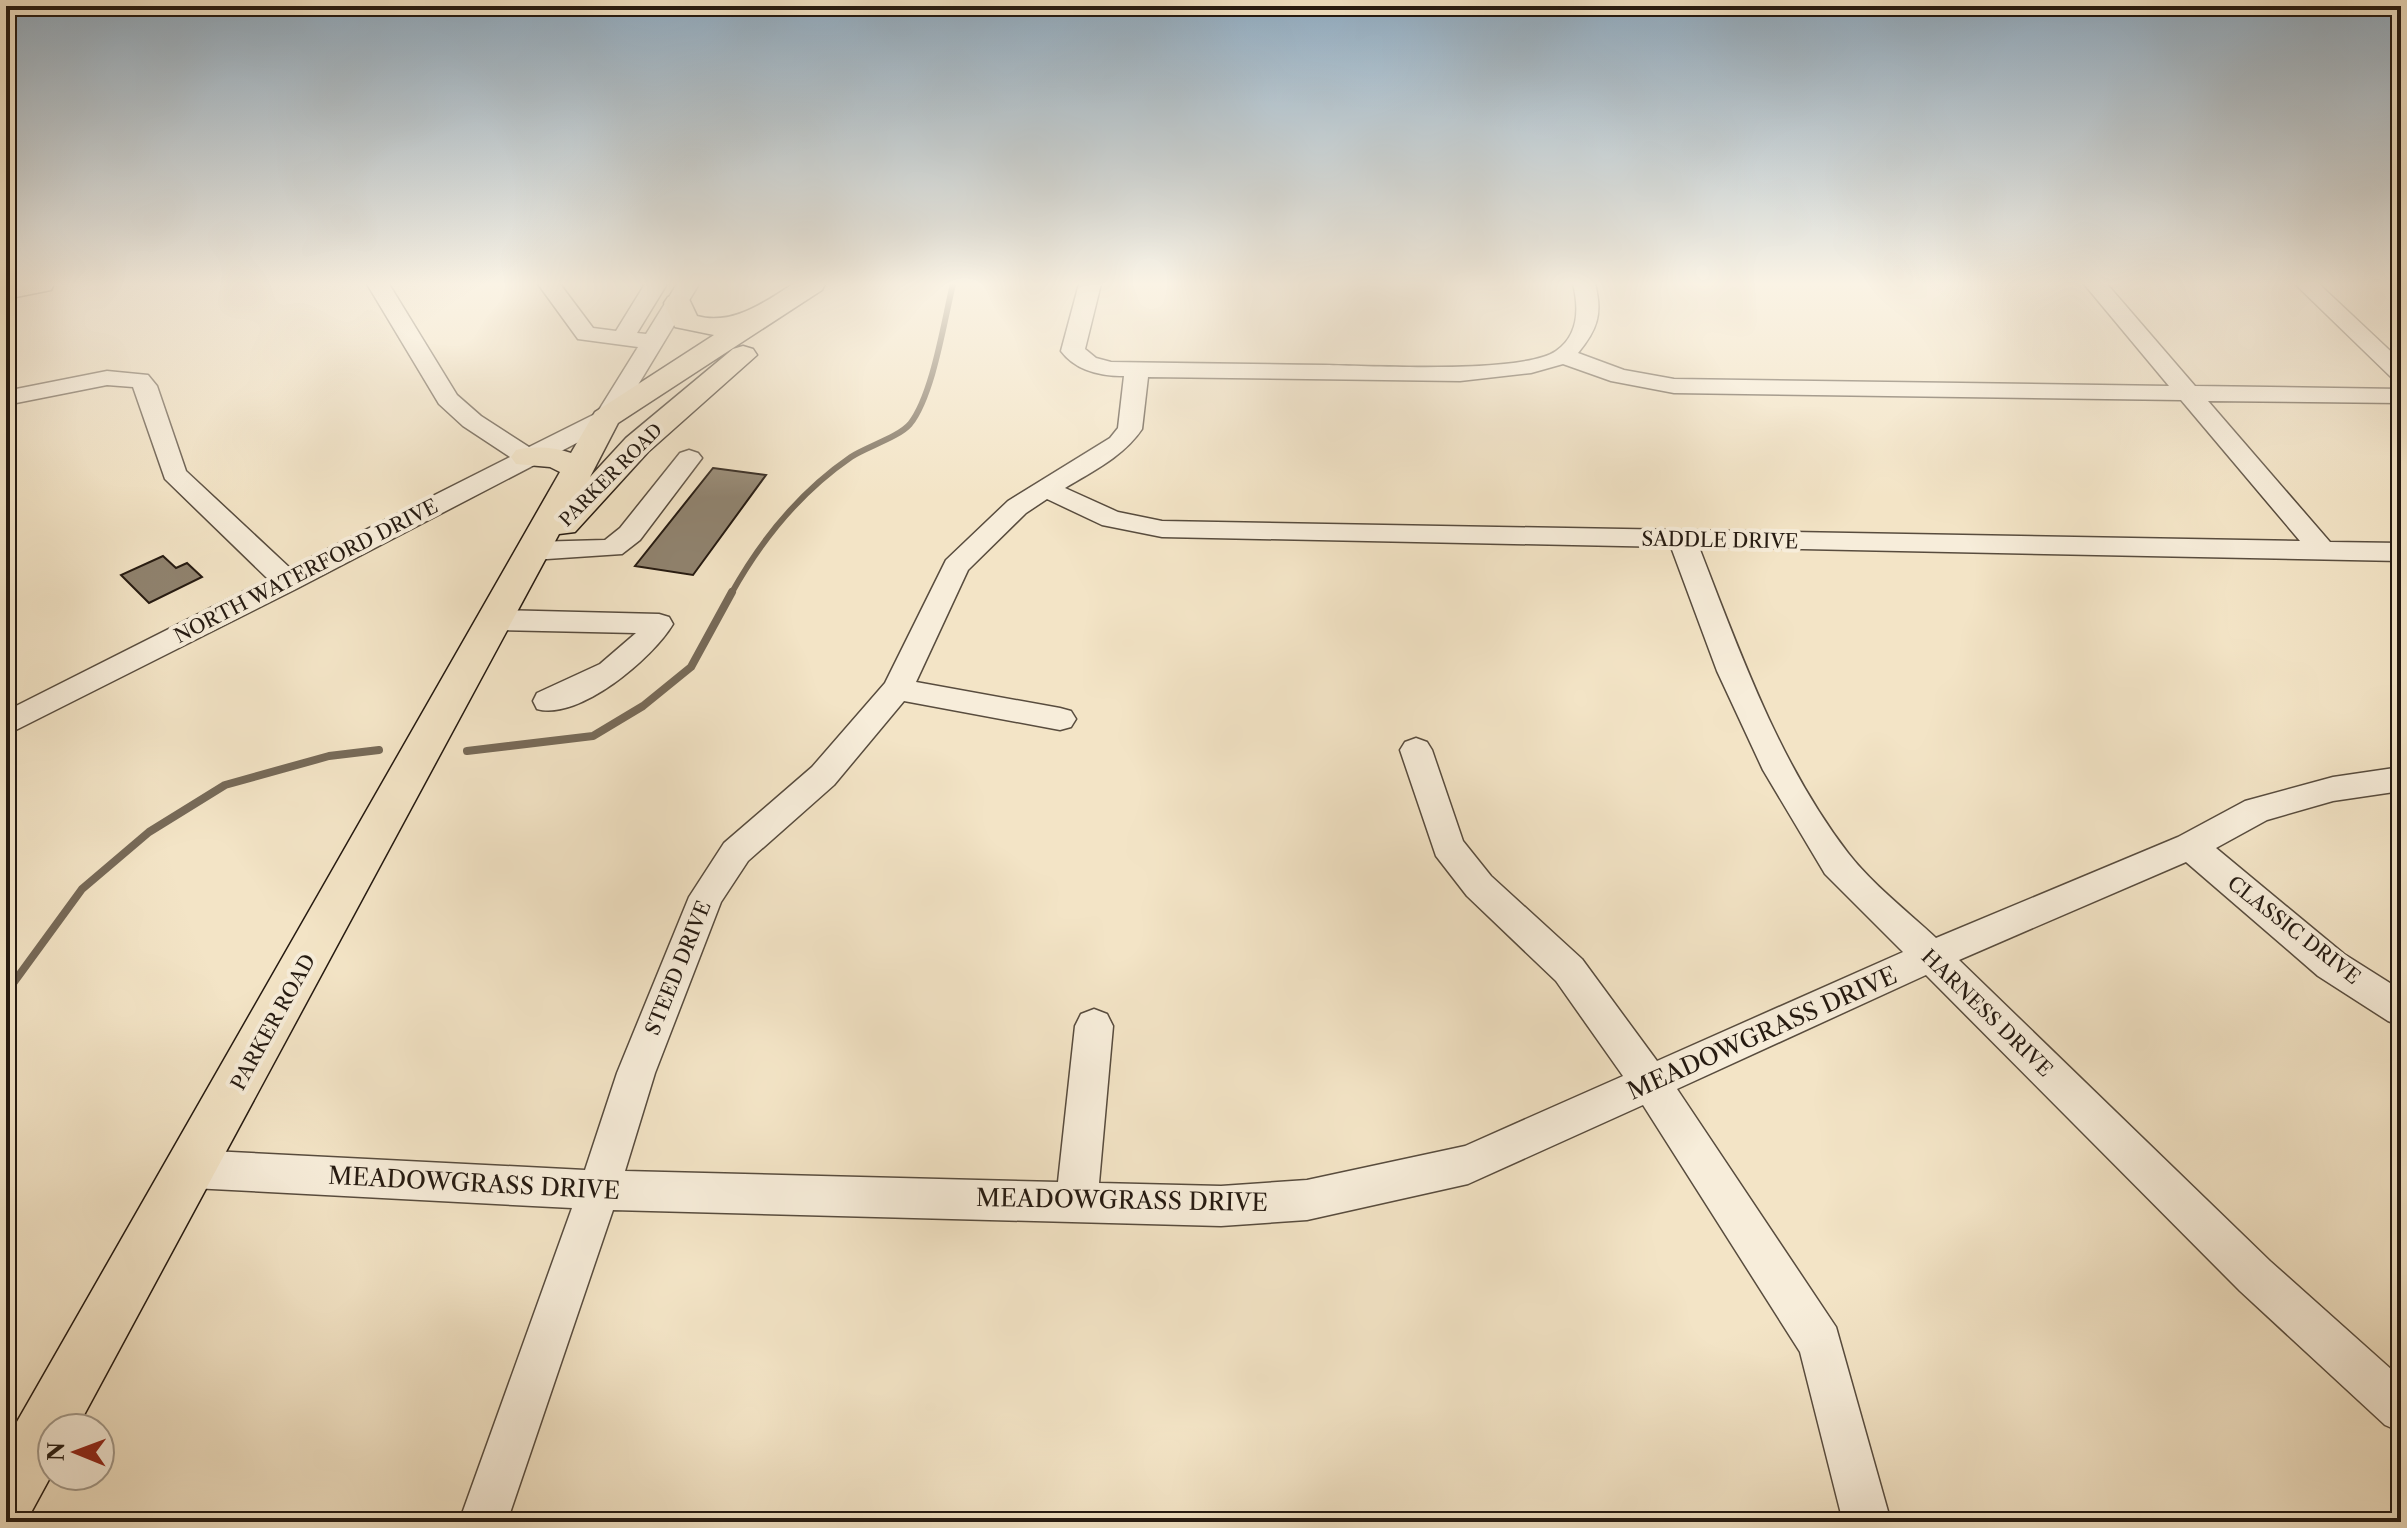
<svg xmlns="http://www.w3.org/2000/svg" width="2407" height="1528" viewBox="0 0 2407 1528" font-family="'Libre Caslon Text',serif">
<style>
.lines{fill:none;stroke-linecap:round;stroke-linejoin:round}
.stream-far1{stroke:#776a58;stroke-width:6}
.stream{stroke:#776a58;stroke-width:8}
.building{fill:#90836f;stroke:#251a11;stroke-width:2}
.minor-casing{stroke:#584c3e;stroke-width:3}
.major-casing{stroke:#251a11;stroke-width:3}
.minor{fill:#f7edda;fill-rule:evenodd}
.major{fill:#f3e4c6;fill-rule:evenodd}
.labels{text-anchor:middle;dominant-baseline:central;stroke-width:8;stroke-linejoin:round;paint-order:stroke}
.far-street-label{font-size:18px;fill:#251a11;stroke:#f7edda}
.street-label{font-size:20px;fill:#251a11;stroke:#f7edda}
.near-street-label{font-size:24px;fill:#251a11;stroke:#f7edda}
</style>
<rect width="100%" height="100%" fill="#f3e4c6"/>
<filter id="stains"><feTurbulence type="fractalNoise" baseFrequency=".0025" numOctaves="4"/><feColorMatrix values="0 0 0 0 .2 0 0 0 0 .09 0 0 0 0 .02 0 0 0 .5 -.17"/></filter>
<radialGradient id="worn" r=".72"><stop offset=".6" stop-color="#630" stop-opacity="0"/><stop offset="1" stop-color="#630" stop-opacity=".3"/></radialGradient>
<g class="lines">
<path class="stream-far1" d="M731,594C761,540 800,492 851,457C866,447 899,437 910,424C933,395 944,321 953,284"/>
<path class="stream" d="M467,751L593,736L643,706L691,667L732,592
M6,993L82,889L149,832L225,785L329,756L379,750"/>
</g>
<path class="building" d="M713,468L766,475L693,575L635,566Z
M163,556L176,568L187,563L202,577L149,603L121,575Z"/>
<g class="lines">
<g class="minor-casing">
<path id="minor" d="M367,284H389L457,395L481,416L529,447L597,413L638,347L578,339L538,284H560L593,328L616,331L645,284H667L637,333L646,334L677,284H699L615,423L298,588L6,735V711L268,579L165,479L133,387L107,385L6,405V391L107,371L148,375L157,386L186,471L290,568L510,457L463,426L439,404Z
M1079,284H1101L1085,349L1096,358L1111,362C1182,363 1254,364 1325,365C1371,366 1523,374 1556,351C1579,335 1579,308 1573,284H1595C1603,314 1597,330 1578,353L1624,370L1674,379L2169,386L2084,284H2107L2195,386L2401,389V403L2208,401L2330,542L2401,543V561L1699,547C1740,653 1779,763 1848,853C1872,884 1907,911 1936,938L2178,837L2245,801L2333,777L2401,767V791L2333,801L2267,820L2216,848L2344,954L2401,990V1026L2388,1021L2318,976L2186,862L1959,960L2270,1261L2401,1378V1432L2385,1425L2240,1291L1926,975L1677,1089L1836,1327L1891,1522H1843L1800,1352L1643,1105L1468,1184L1307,1220L1221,1226L613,1210L507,1522H459L572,1208L192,1188L178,1183L172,1169L178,1155L192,1150L585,1170L617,1073L689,897L724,843L812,767L885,683L946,560L1008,501L1110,438L1118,428L1124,376C1101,376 1076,371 1061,351ZM1563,364L1611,381L1674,393L2181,400L2300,541L1162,521L1118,512L1065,488C1093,471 1124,456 1142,429L1148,377L1460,381L1531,373ZM1047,499L1102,525L1162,537L1671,547L1717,671L1763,770L1825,874L1903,952L1657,1061L1582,959L1491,876L1463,841L1432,750L1427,742L1416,738L1405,742L1400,750L1436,856L1467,896L1556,981L1623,1076L1465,1146L1307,1180L1221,1186L1099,1183L1113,1026L1107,1014L1094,1009L1081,1014L1075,1026L1058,1182L625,1171L655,1073L721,902L748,861L834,785L904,701L1060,730L1071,727L1076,719L1071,711L1060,708L916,682L968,570L1026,513Z
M2295,284H2319L2401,361V381L2393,379Z
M689,450L698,453L702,458L640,540L622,554L532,560L522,557L518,551L522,545L532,542L605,540L620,528L680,453Z
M494,610L659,614L669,617L673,624C653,658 579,721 537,709L533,701L537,693L600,664L636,633L494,630L484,627L480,620L484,613Z"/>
</g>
<g class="major-casing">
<path id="major" d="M6,284H54L51,290L6,299Z
M793,284H825L822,290L618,423L590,477L626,438L733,349L743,346L753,349L757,355L648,452L575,532L559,534L77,1428H52V1474L27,1520L6,1522V1441L560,472L550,467L516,464L511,457L516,450C534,446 553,447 571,453L595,412L714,335L675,327L664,303L668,297L678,295L688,297L697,316C732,326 765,302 793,284Z"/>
</g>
<use href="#minor" class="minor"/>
<use href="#major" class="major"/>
</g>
<linearGradient id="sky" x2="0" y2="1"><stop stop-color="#90acc2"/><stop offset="0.57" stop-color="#faf3e5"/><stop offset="1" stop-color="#faf3e5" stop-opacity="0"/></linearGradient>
<rect width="2407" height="498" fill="url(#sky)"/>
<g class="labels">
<g class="far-street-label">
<text transform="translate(611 475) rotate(-45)">PARKER ROAD</text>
</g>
<g class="street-label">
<text transform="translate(1720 540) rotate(1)">SADDLE DRIVE</text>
<text transform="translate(306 571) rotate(-27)">NORTH WATERFORD DRIVE</text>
<text transform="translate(2294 930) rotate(38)">CLASSIC DRIVE</text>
<text transform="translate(678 968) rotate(-68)">STEED DRIVE</text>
<text transform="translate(1987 1013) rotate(44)">HARNESS DRIVE</text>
<text transform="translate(273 1022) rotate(-61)">PARKER ROAD</text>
</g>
<g class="near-street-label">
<text transform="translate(1762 1033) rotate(-24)">MEADOWGRASS DRIVE</text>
<text transform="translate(474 1183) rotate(3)">MEADOWGRASS DRIVE</text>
<text transform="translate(1122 1200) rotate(1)">MEADOWGRASS DRIVE</text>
</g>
</g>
<rect width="2407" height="1528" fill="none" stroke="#f3e4c6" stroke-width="32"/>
<rect x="8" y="8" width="2391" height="1512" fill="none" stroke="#251a11" stroke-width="4"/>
<rect x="16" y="16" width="2375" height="1496" fill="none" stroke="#251a11" stroke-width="2"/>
<g transform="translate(76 1452) rotate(271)"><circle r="38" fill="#f7edda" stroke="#a3998a" stroke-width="2"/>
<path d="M0-6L14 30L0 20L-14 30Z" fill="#8f2418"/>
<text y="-12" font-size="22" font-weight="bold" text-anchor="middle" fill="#251a11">N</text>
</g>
<rect width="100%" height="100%" filter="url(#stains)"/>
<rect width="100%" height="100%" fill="url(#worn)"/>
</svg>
